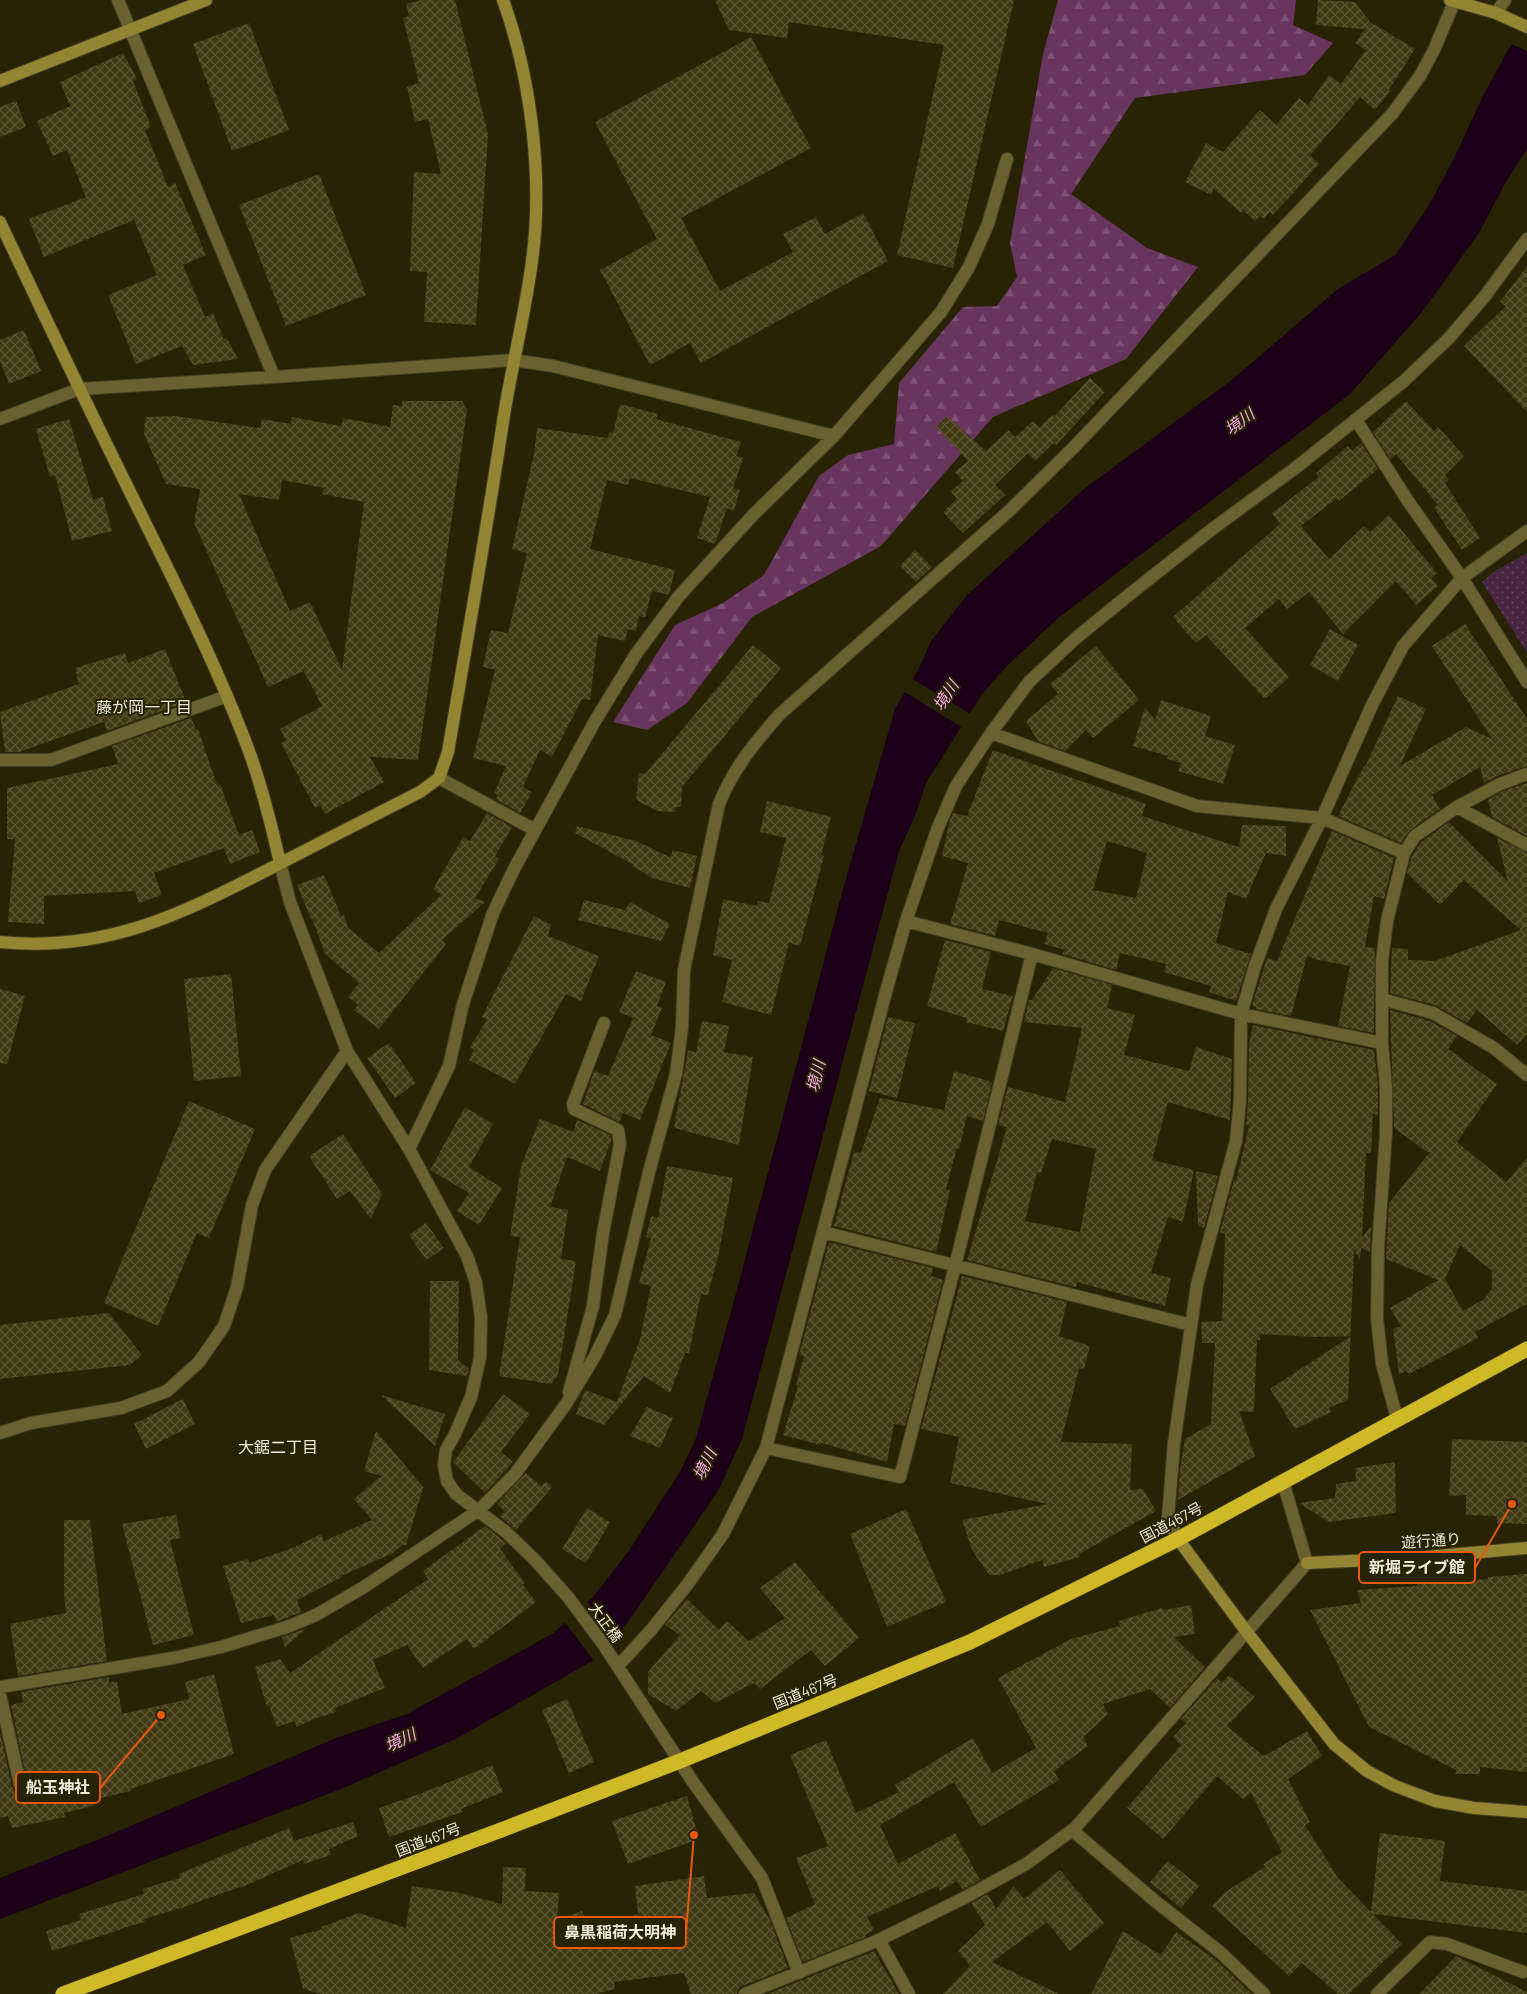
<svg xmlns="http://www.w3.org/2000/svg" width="1527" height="1994" viewBox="0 0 1527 1994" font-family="Barlow,'Noto Sans JP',sans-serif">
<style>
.forest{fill:url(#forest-firs)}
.park{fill:url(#park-dots)}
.water{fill:#1b0017}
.pier{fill:#282304}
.building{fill:url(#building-cross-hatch);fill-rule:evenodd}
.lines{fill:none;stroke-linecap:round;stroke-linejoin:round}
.street-casing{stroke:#443f22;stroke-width:14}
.secondary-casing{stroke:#443f22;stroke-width:14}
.highway-casing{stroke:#443f22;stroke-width:16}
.street{stroke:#6a6131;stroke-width:12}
.secondary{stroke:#938532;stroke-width:12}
.highway{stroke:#d0b926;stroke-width:15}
.labels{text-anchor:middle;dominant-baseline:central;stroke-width:4;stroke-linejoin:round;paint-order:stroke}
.street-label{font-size:15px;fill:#edead9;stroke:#282304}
.water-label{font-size:16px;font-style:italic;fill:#fbabea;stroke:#282304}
.neighbourhood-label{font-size:16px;fill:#edead9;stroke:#282304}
.leader{fill:none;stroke:#e8590c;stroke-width:2}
.callout-dot{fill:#e8590c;stroke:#282304;stroke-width:2}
.callout{fill:#282304;stroke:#e8590c;stroke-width:2}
.callout-label{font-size:16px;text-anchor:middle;font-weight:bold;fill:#edead9}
</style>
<defs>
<pattern id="forest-firs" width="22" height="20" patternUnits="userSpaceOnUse" patternTransform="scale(1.25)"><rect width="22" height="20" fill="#68355e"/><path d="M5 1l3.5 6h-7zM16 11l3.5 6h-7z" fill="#7e5274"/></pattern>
<pattern id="park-dots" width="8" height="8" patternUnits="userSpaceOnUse" patternTransform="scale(1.25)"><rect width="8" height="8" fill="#482541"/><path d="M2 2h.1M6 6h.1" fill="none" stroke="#63455c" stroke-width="1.8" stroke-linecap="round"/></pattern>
<pattern id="building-cross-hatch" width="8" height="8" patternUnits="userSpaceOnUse" patternTransform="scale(1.25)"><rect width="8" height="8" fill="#403913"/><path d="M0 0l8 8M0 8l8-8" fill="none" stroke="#5c5635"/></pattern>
</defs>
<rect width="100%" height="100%" fill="#282304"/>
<path class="forest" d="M1058,0H1296L1293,25L1333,43L1305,75L1135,98L1071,194L1147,248L1198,267L1126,359L993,417L881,546L752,617L687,703L647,730L613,722L675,625L723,603L764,575L819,476L848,455L894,444L899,383L963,307L997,306L1017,277L1010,243L1043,54Z"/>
<path class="park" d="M1527,553V653L1482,582L1495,571Z"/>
<path class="water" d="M1527,16V149L1504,185L1479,233L1422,312L1350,394L1057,619L1006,667L982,694L926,783L915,816L899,851L742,1439L718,1491L626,1625L597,1658L458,1738L341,1789L0,1919V1878L107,1836L336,1738L407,1714L552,1634L593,1597L628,1552L680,1472L695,1441L735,1297L843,889L895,709L919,668L931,641L968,594L1084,489L1233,379L1338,289L1395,255L1428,207L1454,158L1485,92Z"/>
<path class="pier" d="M1527,14V51L1509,43Z
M911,678L972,715L963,728L903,691Z
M586,1600L616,1640L595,1662L563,1620Z"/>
<path class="building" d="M421,0H455L488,134L476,325L424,322L427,272L410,271L414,172L441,174L428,119L415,122L407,87L419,83L403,18L409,16L406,4Z
M715,0H1014L953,268L897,255L944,45L789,22L787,38L729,30Z
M1318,0L1355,2L1370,22L1415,49L1389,90L1390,91L1375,110L1360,97L1310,155L1319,164L1273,215L1270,212L1264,219L1260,216L1255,221L1243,210L1241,213L1214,189L1211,195L1185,182L1206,143L1223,152L1260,110L1276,125L1299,98L1308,105L1329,75L1341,84L1366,50L1355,43L1365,29L1316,25Z
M249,23L289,130L232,151L193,44Z
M751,37L811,148L681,218L720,291L793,252L783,234L816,217L825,234L863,213L888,261L701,363L690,343L650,365L600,270L657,239L595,122Z
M123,53L137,79L133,81L151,127L145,130L168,187L175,183L206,255L183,265L205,317L213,313L224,339L227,338L238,359L193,365L182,346L136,364L108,295L157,275L134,220L44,257L29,219L86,197L67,150L53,156L37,121L70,106L60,82Z
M16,101L26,127L0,137V107Z
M319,174L366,295L286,326L239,205Z
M1527,266V412L1464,346L1506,306L1500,302Z
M24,330L41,371L9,384L0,361V340Z
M1090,378L1105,392L1056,445L1054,443L1035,461L1028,453L995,485L1005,495L963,533L943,512L957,499L951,491L963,481L955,472L968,461L936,427L947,416L986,451L1009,430L1015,437L1033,421L1039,428L1052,415L1054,417Z
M402,401H462L467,410L418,760L370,757L384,782L325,814L320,805L315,808L281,743L286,740L280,729L322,706L304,671L268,687L194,523L200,489L166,484L144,434L145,417L175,416L260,428L262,419L291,424L292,417L341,426L343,418L390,427L393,405L402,406ZM282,480L324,488L322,494L364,502L342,670L310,602L290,611L239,494L279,500Z
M1406,401L1434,431L1438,427L1464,456L1445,475L1449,480L1445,483L1480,538L1462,550L1434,508L1438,505L1396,454L1390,459L1373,432Z
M620,404L658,414L656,419L741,442L736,456L743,458L733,488L740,490L734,511L727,508L715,544L697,538L710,497L630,478L628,485L607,480L590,549L675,570L669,595L652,591L645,617L639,616L636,631L628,629L625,641L598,635L590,700L582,699L552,757L540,750L523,787L532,792L520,813L496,799L498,795L494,793L506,766L473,758L495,670L483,667L491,630L508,633L527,553L512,549L534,454L537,428L608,438L609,432L613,433Z
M69,419L93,500L103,497L112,531L72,541L55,475L50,477L36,429Z
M1361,443L1378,469L1339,501L1337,498L1301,526L1329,559L1364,526L1370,532L1389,515L1437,573L1431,578L1438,586L1416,605L1396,581L1343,634L1309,592L1287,609L1279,599L1245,628L1289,677L1265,699L1206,635L1196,643L1173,617L1280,524L1272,513L1319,477L1316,473L1348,446L1352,451Z
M915,550L932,567L916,582L900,566Z
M1465,624L1527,719V766L1497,776L1484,783L1480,767L1432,795L1440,809L1410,830L1401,843L1338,816L1364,766L1365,767L1398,696L1426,709L1400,766L1466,727L1492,739L1432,646Z
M1330,629L1358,645L1338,681L1310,665Z
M753,645L781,668L682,787L681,807H676L675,812L657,811L636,800L639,773L645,774Z
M1096,646L1139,700L1093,738L1086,730L1065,751L1038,741L1026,721L1058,694L1050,684Z
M165,649L186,702L107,731L104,722L19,752H5L0,712L79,684L75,668L125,653L128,663Z
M1161,700L1211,716L1205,736L1235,745L1223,784L1178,771L1181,763L1167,759L1168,756L1133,746L1145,707L1155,720Z
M191,718L196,729H198L217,785L220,784L239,835L252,830L260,852L230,864L224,848L154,873L162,895L139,903L135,891L44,896V924L8,922L15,839H7V788L118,764L112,746Z
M993,750L1146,804L1142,816L1239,847L1242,825L1286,826V856L1266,853L1246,899L1228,892L1216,943L1251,954L1236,1001L1209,992L1211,986L1164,972L1166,964L1120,953L1116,970L1062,954L1065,950L1044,944L1048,933L999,920L995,936L950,924L968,863L942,856L950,820L953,813L967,816ZM1107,841L1147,853L1136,898L1093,890Z
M1527,783V836L1492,817L1488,800L1503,791Z
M767,801L831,817L821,855L824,856L800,946L789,943L771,1015L722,1002L732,960L713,955L723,899L757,906L758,901L769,903L786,838L760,832Z
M487,813L512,827L495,856L499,859L475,898L485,902L442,940L446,944L379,1029L354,1010L358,1005L348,997L359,983L325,954L312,918L311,919L297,885L324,875L341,916L344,915L348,928L379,953L441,895L433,889L463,837L470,841Z
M1449,822L1508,882L1497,838L1527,853V1034L1517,1045L1477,1010L1467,1023L1435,1005L1390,993L1392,948L1408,949V960L1435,961L1521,930L1464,880L1440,905L1407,873L1412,856L1421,842Z
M577,826L636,841L670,857L673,850L697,856L690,888L652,878L633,866L634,865L575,833Z
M1332,831L1394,858L1384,899L1374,896L1365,947L1375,948L1374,1033L1338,1026L1350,966L1318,960L1307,956L1291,1016L1256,1009V1007L1252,1005L1267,958L1277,961Z
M584,900L625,910L630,902L670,924L661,941L578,920Z
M534,916L551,925L548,936L599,956L581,1001L566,994L515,1084L469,1060L474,1050L470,1047L487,1020L482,1017Z
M945,940L991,952L982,989L1013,996L1003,1031L966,1022L967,1018L927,1006Z
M1053,968L1112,985L1107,1008L1135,1015L1124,1055L1189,1071L1196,1047L1232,1059L1230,1120L1168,1102L1152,1160L1194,1170L1183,1222L1168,1217L1151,1273L1171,1278L1165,1306L1077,1282L1076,1287L1071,1286L967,1260L1007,1127L998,1125L1008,1087L1065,1102L1082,1028L1024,1022L1029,1000H1032ZM1052,1139L1096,1149L1080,1232L1025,1221L1037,1172L1041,1173Z
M636,971L666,982L657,1006L662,1008L651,1035L671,1043L640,1120L623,1113L619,1122L583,1104L594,1071L608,1076L633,1018L619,1012Z
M231,974L241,1076L194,1081L184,979Z
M0,989L25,996L7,1064L0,1063Z
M1390,1010L1430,1021L1457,1036L1448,1049L1497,1084L1457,1142L1506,1182L1527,1158V1304L1475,1332L1478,1338L1409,1374L1406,1371L1399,1374L1393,1329L1401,1326L1390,1308L1438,1280L1386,1259L1389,1203L1430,1152H1427L1394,1128ZM1460,1245L1492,1271V1289L1484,1299L1463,1311L1445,1279Z
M888,1017L915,1023L897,1098L869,1091Z
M702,1021L729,1026L724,1052L753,1057L739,1145L674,1128L688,1050L696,1053Z
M1253,1025L1374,1050L1378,1087V1116L1373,1113L1371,1153H1366L1362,1238L1371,1226L1370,1252L1361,1248L1360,1260L1354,1250L1348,1400L1329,1408L1331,1412L1295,1429L1270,1389L1351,1336L1316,1337L1260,1334V1340H1257L1254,1412L1239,1411L1255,1456L1178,1500L1180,1469L1185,1439L1211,1424L1215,1343H1202L1201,1322L1222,1321L1225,1234L1220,1232L1234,1180L1236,1181L1249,1126L1246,1125L1248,1101L1249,1044Z
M389,1043L416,1083L395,1098L367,1058Z
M954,1071L989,1081V1082L992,1083L983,1121L967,1116L959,1149L957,1148L946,1189L950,1190L936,1252L834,1226L854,1152L861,1153L880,1098L944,1110Z
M189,1101L255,1129L209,1238L197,1233L158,1326L104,1303Z
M465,1107L493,1124L469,1167L502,1188L479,1225L457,1211L469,1193L430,1170Z
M540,1119L573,1132L577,1120L611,1135V1141L600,1171L567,1157L550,1207L568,1210L561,1259L576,1261L558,1375L551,1384L499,1376L520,1237L510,1236L521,1166Z
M343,1134L382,1194L371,1219L350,1191L337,1199L309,1156Z
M667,1166L733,1178L719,1252L708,1295L701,1294L689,1353H685L670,1393L644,1376L604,1425L576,1414L585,1390L617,1402L640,1339L651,1286L639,1283L651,1238L646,1237L651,1216L658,1218Z
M1196,1171L1218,1176L1204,1228L1198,1226Z
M426,1223L444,1248L426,1260L409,1235Z
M829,1242L933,1268L931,1276L943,1280L905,1426L894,1424L887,1462L822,1443L821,1445L783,1435L798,1386L796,1385L804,1356L799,1355Z
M962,1276L1067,1302L1059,1336L1090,1346L1084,1369L1079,1368L1061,1442L1132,1444L1130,1490L1143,1489L1156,1511L1079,1554L1080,1557L1044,1567L1042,1560L1000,1575H989L972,1550L962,1520L1048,1504L950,1483L959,1437L921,1429Z
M430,1281H459L458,1360L469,1369L467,1376L429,1370Z
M109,1313L142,1355L130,1365L0,1379V1325Z
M503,1394L530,1414L501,1452L513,1462L485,1493L453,1462Z
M381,1395L445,1414L435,1446Z
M183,1399L195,1424L146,1449L134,1424Z
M647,1407L673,1418L660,1448L630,1436Z
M376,1431L425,1489L423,1488L406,1545H402L393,1553L341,1576L342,1577L297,1600L301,1612L276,1622L274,1615L241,1623L223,1566L248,1559L249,1563L295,1547L321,1534L324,1541L372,1520L354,1499L381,1476L364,1471Z
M1452,1439L1527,1442V1524L1497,1523V1516L1466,1515V1495L1449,1496Z
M1395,1462L1396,1513L1329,1522L1299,1503L1335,1498L1336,1484L1356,1481L1355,1468Z
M526,1473L541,1486L546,1482L552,1487L516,1530L499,1516L505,1512L497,1504Z
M587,1508L610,1522L586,1563L562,1549Z
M906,1509L946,1602L887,1627L850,1534Z
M176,1515L181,1538L170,1540L194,1635L153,1645L122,1524Z
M64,1520H90L107,1661L18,1676L10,1624L66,1613L64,1593Z
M485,1526L506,1543L500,1549L525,1583L523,1585L536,1602L474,1649L467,1639L423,1668L407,1645L373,1660L385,1688L335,1708L336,1712L311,1720L297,1727L294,1721L277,1727L269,1706L267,1707L255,1667L280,1659L290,1673L428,1579L423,1571Z
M795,1562L859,1638L825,1666L811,1650L760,1689L754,1683L715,1703L701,1691L676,1711L648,1694V1672L680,1635L665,1625L687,1599L719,1630L727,1621L749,1641L785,1618L760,1588Z
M1527,1574V1772L1480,1767V1774H1455L1456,1770L1369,1727L1310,1610L1361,1603L1357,1590L1417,1586V1584L1488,1579V1577Z
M1191,1605L1195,1634L1174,1637L1205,1667L1170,1708L1150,1689L1103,1704L1108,1714L1083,1737L1088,1746L1054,1771L1059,1780L981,1827L954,1782L880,1825L898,1864L955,1833L980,1880L963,1890L957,1881L940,1891L938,1886L867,1917L874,1930L865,1935L866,1937L803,1962L786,1918L815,1904L796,1858L828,1846L790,1755L826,1740L856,1813L899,1792L895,1785L973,1738L992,1773L1036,1748L998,1678L1071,1639L1120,1626L1119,1621L1162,1608L1163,1610Z
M307,1628L285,1647L282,1637Z
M214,1674L234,1754L130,1789L131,1791L92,1800L93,1806L64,1813L65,1817L12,1828L8,1816L0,1818V1732L12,1786L14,1790L21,1792L28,1786L11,1705L23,1702L21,1692L109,1677V1683L117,1681L122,1714L189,1699L185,1682Z
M1229,1675L1255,1697L1227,1726L1264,1756L1307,1731L1322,1756L1288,1779L1310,1822L1305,1825L1338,1878L1371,1912L1380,1833L1445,1841L1440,1881L1527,1891V1933L1373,1914L1402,1944L1349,1994H1338L1302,1963L1289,1976L1212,1906L1225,1892L1265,1867L1263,1864L1282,1852L1251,1793L1243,1799L1217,1776L1163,1839L1127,1808L1181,1745L1173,1737L1186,1723L1181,1719L1217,1678L1222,1683Z
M567,1699L594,1762L569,1773L542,1710Z
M492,1765L503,1792L461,1809L462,1812L389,1837L379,1808L422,1793Z
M687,1796L699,1839L628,1864L612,1821Z
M353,1822L358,1836L329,1849L331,1855L304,1864L303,1860L240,1888V1887L184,1907L144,1919L145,1922L120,1929V1930L52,1951L46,1931L81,1920L79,1914L144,1894L142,1889L180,1878L179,1874L289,1828L294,1841Z
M1168,1861L1199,1886L1181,1908L1150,1882Z
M503,1867L526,1868L525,1891L559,1893L557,1920L582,1911L590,1931L638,1914L635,1886L704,1876L707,1898L754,1893L770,1920L788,1968L742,1986L738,1989L737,1994H691L684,1973L614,1982L615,1989L596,1994H320L303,1989L290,1938L322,1929L321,1927L359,1913L406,1928L412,1886L460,1893L502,1904Z
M1060,1870L1104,1923L1070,1951L1047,1922L992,1962L1059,1994H943L970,1966L958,1951L985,1925L971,1903L988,1894L996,1909L1014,1886L1024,1899Z
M1123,1931L1161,1955L1176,1932L1216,1960L1252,1994H1091Z
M874,1951L899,1994H767L802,1980Z
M1456,1956L1527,1992V1994H1419Z"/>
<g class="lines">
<g class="street-casing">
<path id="street" d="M118,0L274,377L513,360L553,366L834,436L754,514L679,596L636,654L595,721L514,869L493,913L463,1004L449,1066L409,1149
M1496,13L1505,0
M0,419L79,389L274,377
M1356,420L1408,501L1462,578L1527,682
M834,436L941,312L969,267L988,224L1007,159
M991,733L1197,806L1322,818L1404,853
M0,760H51L227,696
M439,778L535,830
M1457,807L1527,845
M280,863L290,902L347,1051L409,1149L467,1256L476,1283L481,1317L480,1358L471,1397L455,1434L446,1450L444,1465L447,1481L456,1494L506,1532L535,1560L568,1597L603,1644L693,1782L762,1878L799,1973
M906,921L1032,954L1241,1014L1382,1043
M1382,999L1433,1013L1494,1048L1527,1075
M823,1232L1191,1325
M569,1392L593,1306L603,1233L620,1144L618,1130L574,1109L573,1104L604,1023
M1397,1418L1382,1364L1377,1318L1378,1248L1386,1133V1087L1382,1043V961L1387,921L1404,853L1415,836L1457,807L1500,784L1527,774
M0,1433L31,1423L121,1408L167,1391L199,1362L224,1326L237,1287L252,1205L265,1170L347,1051
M766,1448L900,1477L955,1266L1032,954
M1178,1539L1168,1518L1174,1443L1197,1285L1236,1141L1240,1101L1241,1014L1255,966L1276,909L1322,818L1372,705L1403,646L1462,578L1527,531
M618,1666L651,1630L687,1585L723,1534L766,1448L887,988L906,921L937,830L956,786L991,733L1029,682L1076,638L1130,594L1211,530L1298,466L1404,381L1449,338L1485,296L1527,239
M0,1687L173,1658L221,1647L287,1627L316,1615L364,1587L479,1510L515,1474L566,1404L595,1356L615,1315L649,1172L676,1074L682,1028L684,970L719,804C733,769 755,742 780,714L1009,511L1073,448L1392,114L1420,76L1434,50L1455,0
M0,1695L20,1784
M1072,1830L1155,1901L1220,1952L1264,1994
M879,1940L909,1994
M745,1994L879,1940L964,1898L1026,1864L1075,1828L1307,1563L1283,1482
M1377,1994L1430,1942L1447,1944L1523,1972"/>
</g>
<g class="secondary-casing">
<path id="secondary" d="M1450,0L1496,13L1527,27
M0,81L206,0
M0,222C43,313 86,403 130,492C171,575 213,657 246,743C261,782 271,823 280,863
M0,942C110,953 187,911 281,863C327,839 373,816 420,792L439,778L448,752C467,640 487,528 504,415C512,366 524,318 531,268C544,184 532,80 503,0
M1178,1539L1246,1631L1334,1744L1367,1771L1395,1786L1435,1801L1474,1808L1527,1812
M1307,1563L1414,1558L1527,1548"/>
</g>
<g class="highway-casing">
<path id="highway" d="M63,1994L509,1827L680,1761L970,1642L1178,1539L1527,1349"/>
</g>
<use href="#street" class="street"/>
<use href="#secondary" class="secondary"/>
<use href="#highway" class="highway"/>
</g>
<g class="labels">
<g class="street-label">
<text transform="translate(1171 1522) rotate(-28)">国道467号</text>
<text transform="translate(1431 1540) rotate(-4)">遊行通り</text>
<text transform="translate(606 1622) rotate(54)">大正橋</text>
<text transform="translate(805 1691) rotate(-22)">国道467号</text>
<text transform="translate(428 1839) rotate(-21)">国道467号</text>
</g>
<g class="water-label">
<text transform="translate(1239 421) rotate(-37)">境川</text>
<text transform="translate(945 695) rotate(-57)">境川</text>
<text transform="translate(815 1076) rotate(-76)">境川</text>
<text transform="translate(704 1464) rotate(-64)">境川</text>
<text transform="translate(400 1739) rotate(-25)">境川</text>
</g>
<g class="neighbourhood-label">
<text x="144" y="706">藤が岡一丁目</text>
<text x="278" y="1446">大鋸二丁目</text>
</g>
</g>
<path class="leader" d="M1512 1504L1475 1568M161 1715L100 1788M694 1835L686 1932"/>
<g class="callout-dot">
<circle cx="1512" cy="1504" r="5"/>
<circle cx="161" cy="1715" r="5"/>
<circle cx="694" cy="1835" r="5"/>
</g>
<g class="callout">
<rect x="1359" y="1552" width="116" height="31" rx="5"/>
<rect x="16" y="1772" width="84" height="31" rx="5"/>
<rect x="554" y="1917" width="132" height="31" rx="5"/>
</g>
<g class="callout-label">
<text x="1417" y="1573">新堀ライブ館</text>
<text x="58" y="1793">船玉神社</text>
<text x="620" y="1938">鼻黒稲荷大明神</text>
</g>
</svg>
